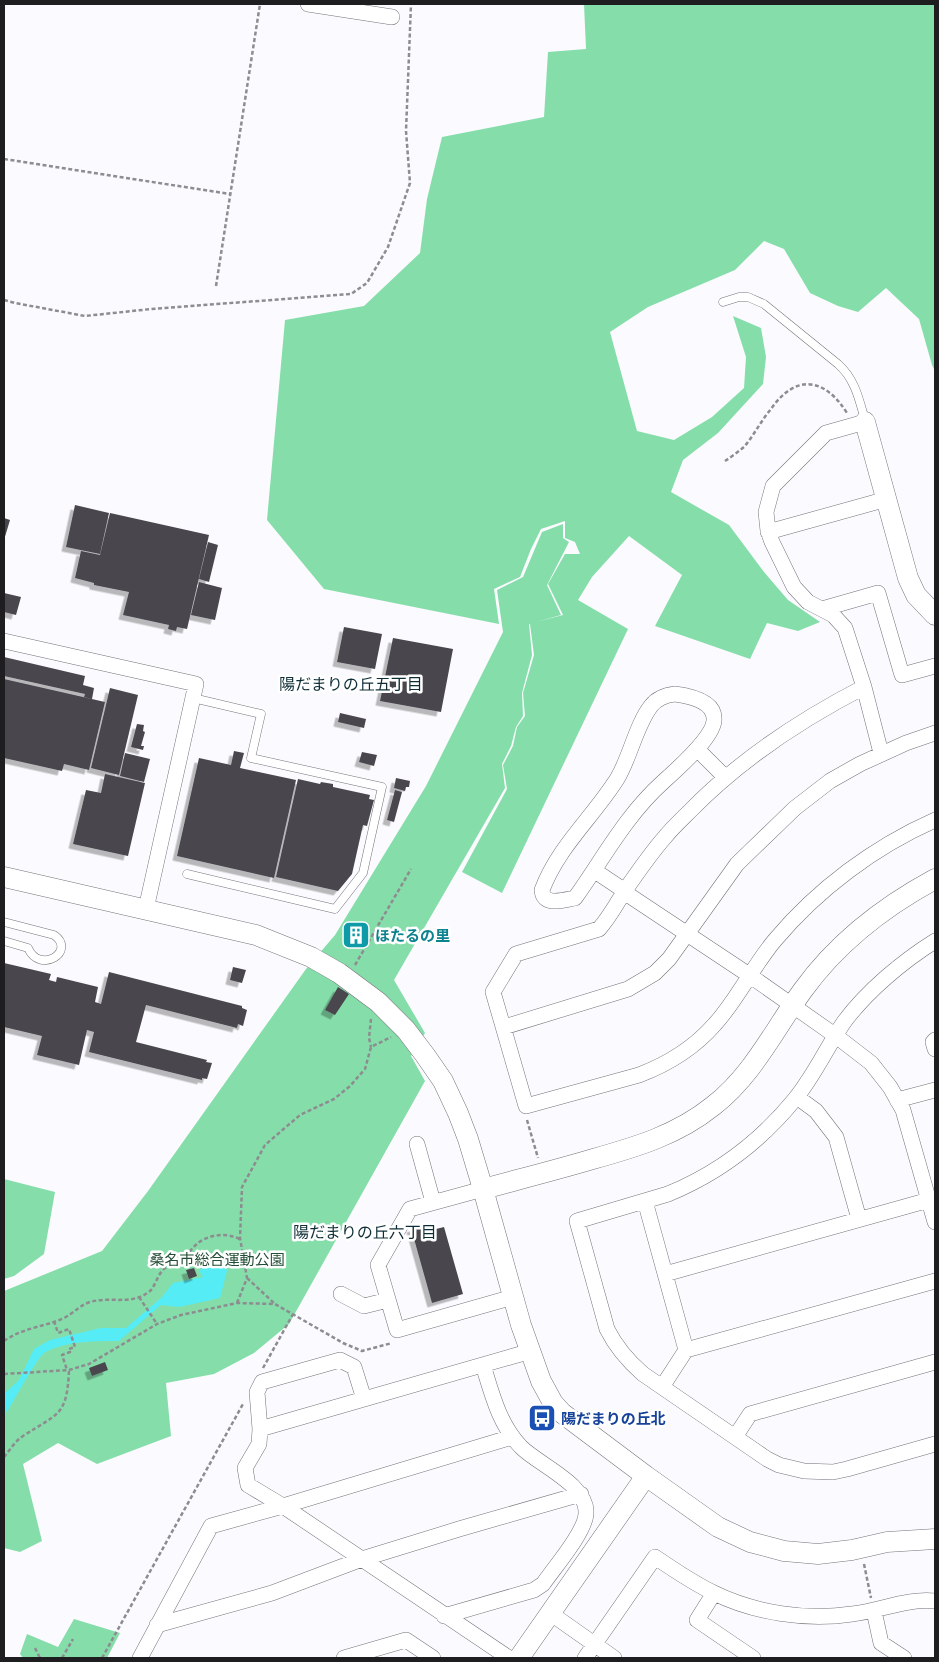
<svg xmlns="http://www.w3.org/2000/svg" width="939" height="1662" viewBox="0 0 939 1662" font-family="Commissioner,'Noto Sans JP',sans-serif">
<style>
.green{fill:#85deaa}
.water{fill:#56ecf6}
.building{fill:#49474e;filter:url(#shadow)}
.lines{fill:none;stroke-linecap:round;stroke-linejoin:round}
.service-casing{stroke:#75737a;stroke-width:9}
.minor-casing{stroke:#75737a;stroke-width:16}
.tertiary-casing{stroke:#75737a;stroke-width:21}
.path{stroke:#8d8c90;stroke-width:2.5;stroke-dasharray:4 2.5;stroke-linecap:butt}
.service{stroke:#fff;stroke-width:8}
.minor{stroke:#fff;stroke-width:15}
.tertiary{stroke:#fff;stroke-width:20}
.labels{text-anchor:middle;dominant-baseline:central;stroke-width:5;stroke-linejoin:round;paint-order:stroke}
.culture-label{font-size:15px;font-weight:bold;fill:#0d838f;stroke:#fff;text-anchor:start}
.park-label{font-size:15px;fill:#234d35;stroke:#fff}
.transit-label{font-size:15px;font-weight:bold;fill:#164399;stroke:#fff;text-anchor:start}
.neighbourhood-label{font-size:16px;fill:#0e2e37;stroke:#fff}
</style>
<defs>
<filter id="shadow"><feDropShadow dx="-4.5" dy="4.5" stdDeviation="0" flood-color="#0004"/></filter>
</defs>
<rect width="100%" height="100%" fill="#fbfafe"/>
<path class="green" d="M584,4H935V371L932,365L919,319L886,288L858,312L838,306L810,293L784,249L764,241L735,270L648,307L610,332L637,431L674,440L712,417L744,388L746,357L733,316L761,328L766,357L763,384L718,433L683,460L671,492L729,525L764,572L788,600L820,622L798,631L767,623L750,659L655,626L682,575L629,536L592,577L578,600L628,629L502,893L462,872L507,789L503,765L513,746L517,727L525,716L523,693L534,655L530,624H529L532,655L522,693L523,716L516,727L511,746L502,764L505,788L394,980L425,1033L411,1056L425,1081L289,1324L254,1353L214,1374L166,1383L171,1436L97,1464L58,1443L23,1464L42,1541L20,1552L4,1548V1291L102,1251L148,1191L306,969L335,935L426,786L503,632L497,590L523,577L542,532L563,524V538L569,542L547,585L561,615L536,622L563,615L548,584L565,554H580L575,542L565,538V521L541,529L531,549L520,577L494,589L499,624L324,589L267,520L285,320L364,306L420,253L427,199L442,137L544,117L548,52L586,49Z
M4,1179L55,1192L44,1254L14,1276L4,1279Z
M74,1619L120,1633L107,1658H23L20,1654L27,1634L58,1647Z"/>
<path class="water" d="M210,1260L223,1261L227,1271L220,1298L179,1307L161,1305L119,1341C97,1341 63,1341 44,1353C37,1358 13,1402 7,1412H4V1394L19,1380L34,1349L50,1340L101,1328H126L162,1297L173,1283L203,1277L199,1271Z"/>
<path class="building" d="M75,505L109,513L100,554L66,547Z
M110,513L209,535L187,629L177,627L176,631L168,629L169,625L123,615L129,592L94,585V583L75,578L81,551L100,555Z
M4,518L10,520L4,540Z
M208,542L218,545L209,582L199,579Z
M199,582L222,588L215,620L191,615Z
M4,593L21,597L16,615L4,612Z
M344,627L382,634L375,669L337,662Z
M393,638L453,649L441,712L380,701Z
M4,657L85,676L83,685L94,688L92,699L84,697L85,694L4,676Z
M4,679L105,702L89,770L64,764L62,771L4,758Z
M110,688L138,695L119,775L91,768Z
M340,713L366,719L364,728L338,722Z
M137,724L144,725L143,731L145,732L141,746H144L143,750L131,747Z
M234,751L244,753L240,768L296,780L274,878L177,856L199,758L231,765Z
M362,752L377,755L374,766L359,762Z
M125,753L150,759L144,782L120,776Z
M105,774L145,783L128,856L73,844L86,790L101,793Z
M396,778L410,781L409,787H406L405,791L394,788Z
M298,779L320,784L321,782L333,784V787L370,795L369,799L374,800L367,826L363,825L352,874L338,891L276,877Z
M395,790L402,792L394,822L387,820Z
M356,926L363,931L356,944L348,939Z
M4,963L51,974L49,980L56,982L57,977L98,987L95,1002L101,1004L109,972L242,1006V1008L247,1010L243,1026L238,1024L237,1028L146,1005L136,1042L207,1060L206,1062L212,1063L207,1079L202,1078V1080L89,1052L94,1032L87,1030L79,1065L37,1055L42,1036L4,1027Z
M233,967L246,970L242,983L230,980Z
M338,987L349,994L335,1015L325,1010Z
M430,1223L432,1230L444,1227L463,1294L432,1303L411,1228Z
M194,1268L197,1276L189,1279L186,1270Z
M105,1362L108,1370L92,1376L89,1368Z"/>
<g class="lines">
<g class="service-casing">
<path id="service" d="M723,302L739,297H748L764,304L838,364C855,379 859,399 865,420
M187,874L335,909L363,873L382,787L251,758L261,714L193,698
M4,922L54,935C77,951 40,975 28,948L4,941"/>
</g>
<g class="minor-casing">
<path id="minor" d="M308,4L392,17
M865,422L826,433L773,486L766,512L768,531L772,542L794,587L808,602L833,615L845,628L864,687L881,753
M768,532L887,499
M822,609L878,593L902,675L935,666
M4,641L196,684L146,909
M864,687C800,720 742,758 691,810C682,819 673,827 665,837C650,854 637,873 624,892C616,905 609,918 599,929L516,954L493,992L526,1106L639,1075C668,1064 695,1047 715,1024C737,1000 753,966 775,940C818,889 874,847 935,820
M675,694C690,696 716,701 714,721C712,739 676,770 663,782C626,815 603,859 575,898C564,900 543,907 542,890C558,847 593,817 617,779C630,758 636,725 651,706C657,698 666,695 675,694Z
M697,749L725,777
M595,871L625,891
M624,892L749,975L836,1036L871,1063L890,1087L903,1110L935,1222
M935,941C903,961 867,991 844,1022C827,1047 814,1076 795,1099C760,1142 719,1173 668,1194L577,1221L607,1329C616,1347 628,1361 643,1374L767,1459L779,1465L804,1471L833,1472L847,1469L935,1444
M504,1027L628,989L655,973L669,959L737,864L795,808L830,781L860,764L906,743L935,733
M935,1040L933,1042L935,1049
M797,1097L816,1111L836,1137L859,1219
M897,1100L935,1090
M417,1144L433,1202
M483,1189L410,1209L378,1265L397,1330L513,1297
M645,1201L686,1350
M665,1274L929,1200
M341,1294L364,1306L388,1300
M662,1387L686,1350L935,1281
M260,1429L257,1392L262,1382L340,1360L354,1367L364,1399
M735,1437L750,1414L935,1362
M283,1506L509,1658
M283,1506L512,1437
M714,1593L697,1620L753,1658
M874,1611L881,1643L904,1658
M550,1613L614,1658
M444,1616L534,1590L543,1584C554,1568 586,1531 586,1513C588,1485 539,1465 521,1447C499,1424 492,1394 483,1365
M157,1625L272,1593L362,1559L459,1529L581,1494
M140,1658L211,1526L283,1506L248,1485L245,1468L259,1444L260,1429L531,1351
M344,1658L406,1640L433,1658
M585,1658L655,1557C674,1570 693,1583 714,1593C755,1613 807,1621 852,1614C880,1611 907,1598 935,1601"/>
</g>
<g class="tertiary-casing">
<path id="tertiary" d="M865,422L908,578L916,595L935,615
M4,877L256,935L311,957L339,973L378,1002L406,1030L425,1055L443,1081L458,1113L468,1139L483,1189L521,1325L541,1381L553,1403L562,1413L646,1476L718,1527L750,1542L784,1551L818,1554L852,1550L887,1542L935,1539
M483,1189C520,1179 556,1170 593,1159C636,1147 677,1135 713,1106C753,1075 774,1030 803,990C837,943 885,906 935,879
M519,1658L646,1476"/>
</g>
<path class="path" d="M4,159L230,194
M216,286L260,4
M4,300L15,303L85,316L151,309L351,294L367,283L388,247L410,183L406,131L411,4
M725,461C731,457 738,452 744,447C754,435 761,421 771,409C796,373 825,378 847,413
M355,965L411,869
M371,1019L369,1038L371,1047
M527,1120L538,1158
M247,1278L275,1304
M139,1297L157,1324
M237,1303L247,1278L240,1238L242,1187L265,1145L300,1115L334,1099L350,1086L365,1069L371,1047L391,1037
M54,1321L58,1333L69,1329L75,1347L69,1349L70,1352L62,1355L67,1370
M4,1341C22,1328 44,1327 64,1318C74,1313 80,1305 90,1302C110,1296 132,1306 150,1291C155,1286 157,1277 162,1271C168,1264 176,1262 184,1257C189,1253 193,1247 198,1243C210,1234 228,1232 241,1240
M263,1368L293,1314
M4,1374L69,1370L89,1364L157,1324L181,1315L237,1303L275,1304L343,1343L362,1351L392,1343
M4,1457C10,1450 15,1441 23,1436C58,1413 67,1417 69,1370
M864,1564L871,1598
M35,1648L40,1658
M62,1658L73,1639
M102,1658L243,1404"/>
<use href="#service" class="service"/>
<use href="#minor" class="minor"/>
<use href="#tertiary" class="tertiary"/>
</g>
<defs>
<g id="building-square" transform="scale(1.4375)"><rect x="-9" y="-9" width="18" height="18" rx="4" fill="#0f9aa8" stroke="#fff"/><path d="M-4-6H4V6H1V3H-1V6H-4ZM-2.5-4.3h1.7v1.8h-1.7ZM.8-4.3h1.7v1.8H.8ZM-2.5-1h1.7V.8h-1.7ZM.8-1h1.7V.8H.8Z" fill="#fff"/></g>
<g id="bus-square" transform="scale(1.4375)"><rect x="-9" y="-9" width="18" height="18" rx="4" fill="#1a4fb4" stroke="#fff"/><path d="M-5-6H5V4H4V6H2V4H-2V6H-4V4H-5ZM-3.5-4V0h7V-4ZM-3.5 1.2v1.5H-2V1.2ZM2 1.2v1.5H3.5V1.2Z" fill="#fff"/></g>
</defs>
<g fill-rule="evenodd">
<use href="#building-square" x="356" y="935"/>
<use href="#bus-square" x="542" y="1418"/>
</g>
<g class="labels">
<g class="culture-label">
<text x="375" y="935">ほたるの里</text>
</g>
<g class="park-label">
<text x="217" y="1259">桑名市総合運動公園</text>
</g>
<g class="transit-label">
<text x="561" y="1418">陽だまりの丘北</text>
</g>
<g class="neighbourhood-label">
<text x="351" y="683">陽だまりの丘五丁目</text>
<text x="365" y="1231">陽だまりの丘六丁目</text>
</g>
</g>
<rect width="939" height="1662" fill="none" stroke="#1e1d20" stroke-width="10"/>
</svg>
